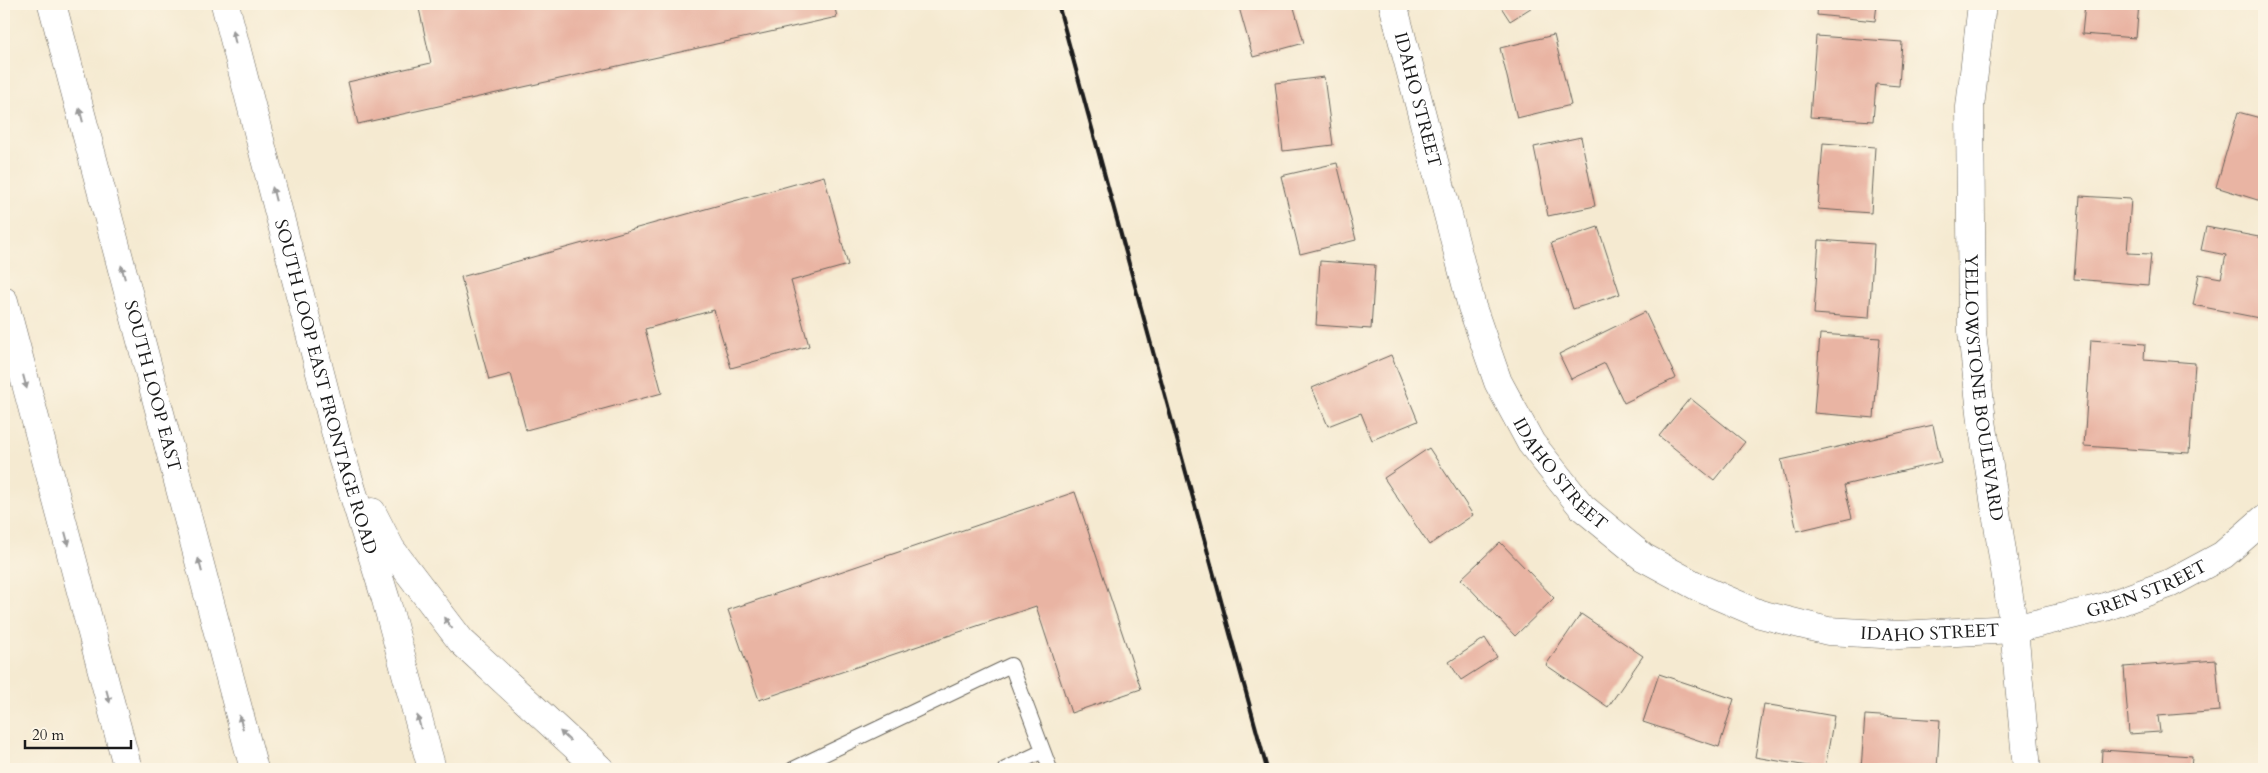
<svg xmlns="http://www.w3.org/2000/svg" width="2268" height="773" viewBox="0 0 2268 773" font-family="Cardo,serif">
<style>
.building{fill:#e9b4a3}
.lines{fill:none;stroke-linecap:round;stroke-linejoin:round}
.service-casing{stroke:#68645b;stroke-width:16}
.minor-casing{stroke:#68645b;stroke-width:29}
.tertiary-casing{stroke:#68645b;stroke-width:29}
.secondary-casing{stroke:#68645b;stroke-width:29}
.motorway-casing{stroke:#68645b;stroke-width:29}
.service{stroke:#fff;stroke-width:14}
.minor{stroke:#fff;stroke-width:28}
.tertiary{stroke:#fff;stroke-width:28}
.secondary{stroke:#fff;stroke-width:28}
.motorway{stroke:#fff;stroke-width:28}
.rail{stroke:#1c1c1c;stroke-width:4}
.oneway{fill:#999}
.labels{text-anchor:middle;dominant-baseline:central;stroke-width:4.5;stroke-linejoin:round;paint-order:stroke}
.street-label{font-size:18px;fill:#1c1c1c;stroke:#fcf5e5}
</style>
<rect width="100%" height="100%" fill="#fcf5e5"/>
<filter id="ink" filterUnits="userSpaceOnUse"><feTurbulence type="fractalNoise" baseFrequency=".02" numOctaves="2"/><feDisplacementMap in="SourceGraphic" scale="10" xChannelSelector="R" yChannelSelector="G"/><feConvolveMatrix kernelMatrix="1 2 1 2 8 2 1 2 1" color-interpolation-filters="sRGB"/></filter>
<filter id="wash" filterUnits="userSpaceOnUse"><feTurbulence type="fractalNoise" baseFrequency=".0096" numOctaves="4" result="noise"/><feDisplacementMap in="SourceGraphic" scale="20" xChannelSelector="R" yChannelSelector="G"/><feGaussianBlur stdDeviation="1.12" result="paint"/><feColorMatrix in="noise" values="0 0 0 0 0 0 0 0 0 0 0 0 0 0 0 0 0 1.4 0 .05"/><feComposite in="paint" operator="in"/></filter>
<g filter="url(#wash)">
<rect width="100%" height="100%" fill="#f5ead1"/>
<g id="blocks">
<path class="building" d="M418,4H834L837,17L358,124L348,82L431,63Z
M1238,4H1293L1304,43L1253,57Z
M1499,4H1537L1510,21Z
M1818,4H1877L1875,21L1817,15Z
M2085,4H2139L2136,38L2082,34Z
M1554,35L1571,105L1517,118L1500,48Z
M1816,36L1902,42L1899,86L1876,84L1873,121L1810,117Z
M1324,77L1333,145L1283,151L1275,83Z
M2238,112L2264,119V202L2216,187Z
M1581,137L1595,206L1548,216L1534,147Z
M1823,143L1875,147L1871,213L1818,209Z
M1337,163L1356,240L1300,254L1281,176Z
M824,176L848,265L791,281L809,346L731,368L714,310L645,329L662,393L526,430L511,374L489,380L461,277Z
M2080,196L2131,199L2127,253L2151,254L2148,285L2074,279Z
M1598,227L1620,294L1573,309L1551,243Z
M2206,227L2264,238V319L2193,305L2199,274L2221,278L2226,255L2201,250Z
M1819,240L1874,244L1869,318L1814,314Z
M1320,261L1375,265L1371,329L1316,325Z
M1645,312L1676,378L1624,403L1605,363L1571,379L1559,354Z
M1820,334L1880,338L1874,418L1814,413Z
M2091,340L2145,344L2144,359L2195,363L2189,453L2084,446Z
M1391,355L1418,421L1372,440L1361,413L1328,426L1312,388Z
M1690,398L1745,442L1714,480L1659,436Z
M1933,425L1941,462L1844,485L1852,518L1797,531L1781,460Z
M1429,448L1473,515L1429,545L1384,478Z
M1075,492L1141,689L1071,713L1036,606L759,700L728,610Z
M1500,542L1554,598L1515,636L1461,579Z
M1581,614L1643,656L1608,707L1546,665Z
M1485,638L1497,657L1461,680L1449,662Z
M2216,660L2220,711L2158,716L2160,732L2129,734L2124,667Z
M1659,674L1734,699L1719,747L1643,722Z
M1764,704L1834,716L1825,769L1755,757Z
M1865,715L1940,720L1937,769H1861Z
M2102,750L2192,756L2191,769H2101Z"/>
</g>
</g>
<g filter="url(#ink)">
<use href="#blocks" fill-opacity="0" stroke="#68645b" stroke-width="1"/>
<g class="lines">
<g class="service-casing">
<path id="service" d="M793,769L1011,665L1050,769
M1005,769L1043,751"/>
</g>
<g class="minor-casing">
<g id="minor">
<path id="s1" d="M1393,4L1472,307L1498,382L1531,443L1582,507L1643,557L1702,589L1760,614L1828,631L1899,635L2014,629L2105,607L2171,583L2223,555L2264,519"/>
</g>
</g>
<g class="tertiary-casing">
<g id="tertiary">
<path id="s2" d="M1982,4L1970,107L1972,332L1982,421L2014,629L2027,769"/>
</g>
</g>
<g class="secondary-casing">
<g id="secondary">
<path id="s3" d="M225,4L341,454L386,600L432,769"/>
<path d="M372,512L391,549L461,641L600,769"/>
</g>
</g>
<g class="motorway-casing">
<g id="motorway">
<path id="s4" d="M52,4L254,769"/>
<path d="M4,301L128,769"/>
</g>
</g>
<use href="#service" class="service"/>
<use href="#minor" class="minor"/>
<use href="#tertiary" class="tertiary"/>
<use href="#secondary" class="secondary"/>
<use href="#motorway" class="motorway"/>
<path class="rail" d="M1058,4L1267,769"/>
</g>
<defs><path id="oneway-solid" d="M-6-.8H1V-3.2L6.5 0L1 3.2V.8H-6Z" transform="scale(1.25)"/></defs>
<g class="oneway">
<use href="#oneway-solid" transform="translate(234 37) rotate(-104)"/>
<use href="#oneway-solid" transform="translate(81 115) rotate(-105)"/>
<use href="#oneway-solid" transform="translate(274 194) rotate(-104)"/>
<use href="#oneway-solid" transform="translate(123 272) rotate(-105)"/>
<use href="#oneway-solid" transform="translate(25 382) rotate(75)"/>
<use href="#oneway-solid" transform="translate(67 539) rotate(75)"/>
<use href="#oneway-solid" transform="translate(200 565) rotate(-105)"/>
<use href="#oneway-solid" transform="translate(448 623) rotate(-127)"/>
<use href="#oneway-solid" transform="translate(108 696) rotate(75)"/>
<use href="#oneway-solid" transform="translate(241 722) rotate(-105)"/>
<use href="#oneway-solid" transform="translate(419 722) rotate(-105)"/>
<use href="#oneway-solid" transform="translate(565 736) rotate(-137)"/>
</g>
</g>
<g class="labels">
<g class="street-label">
<text stroke="none"><textPath href="#s1" startOffset="99">IDAHO STREET</textPath></text>
<text stroke="none"><textPath href="#s4" startOffset="395">SOUTH LOOP EAST</textPath></text>
<text stroke="none"><textPath href="#s3" startOffset="396">SOUTH LOOP EAST FRONTAGE ROAD</textPath></text>
<text stroke="none"><textPath href="#s2" startOffset="385">YELLOWSTONE BOULEVARD</textPath></text>
<text stroke="none"><textPath href="#s1" startOffset="504">IDAHO STREET</textPath></text>
<text stroke="none"><textPath href="#s1" startOffset="1148">GREN STREET</textPath></text>
<text stroke="none"><textPath href="#s1" startOffset="925">IDAHO STREET</textPath></text>
</g>
</g>
<rect width="2268" height="773" fill="none" stroke="#fcf5e5" stroke-width="20"/>
<path d="M25 740v8h106v-8" fill="none" stroke="#1c1c1c" stroke-width="2.5"/>
<text x="32" y="740" font-size="15" fill="#1c1c1c" stroke="#fcf5e5" stroke-width="4" paint-order="stroke">20 m</text>
</svg>
